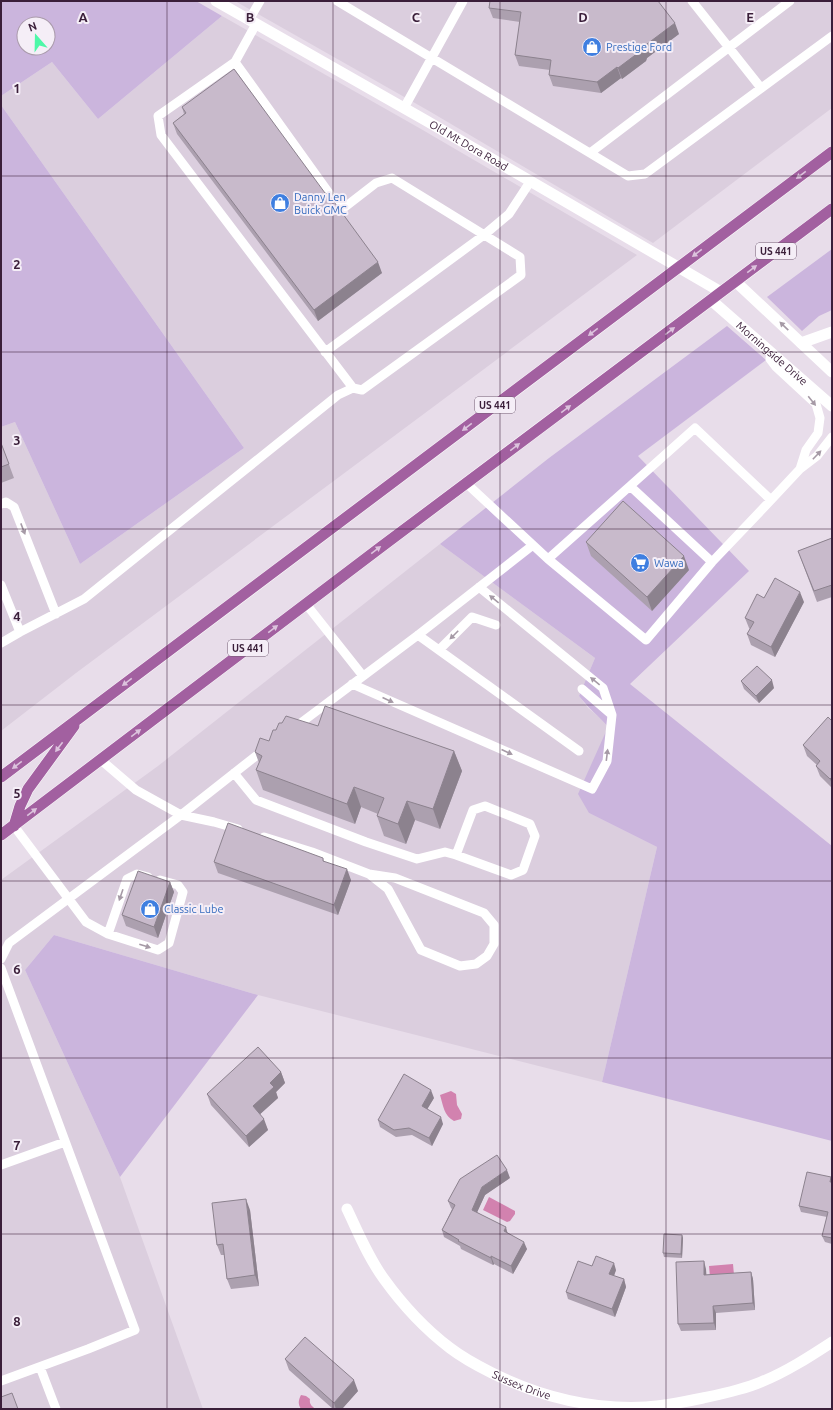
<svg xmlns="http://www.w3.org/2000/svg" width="833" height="1410" viewBox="0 0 833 1410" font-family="Ubuntu,sans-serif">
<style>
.built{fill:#dbcede}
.green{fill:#cbb5dd;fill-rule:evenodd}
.water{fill:#d282af}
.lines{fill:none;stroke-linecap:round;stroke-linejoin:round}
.primary-casing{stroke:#fff;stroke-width:12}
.service{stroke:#fff;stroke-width:9}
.minor{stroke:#fff;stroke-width:11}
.tertiary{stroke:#fff;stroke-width:11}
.primary{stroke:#a260a0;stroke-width:11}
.wall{fill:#aca0af}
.shaded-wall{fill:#8c828e}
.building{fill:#c8bacb;stroke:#8c828e}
.oneway{fill:#dcc3dd}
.oneway2{fill:#a69aa6}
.grid{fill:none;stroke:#3a1e39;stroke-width:1;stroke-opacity:0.55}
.labels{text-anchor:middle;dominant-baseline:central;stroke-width:4;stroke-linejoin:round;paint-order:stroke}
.shield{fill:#f5eef7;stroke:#725c72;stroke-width:1}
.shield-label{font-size:10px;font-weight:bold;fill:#3a1e39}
.shop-label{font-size:11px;fill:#366cbe;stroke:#f5eef7;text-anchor:start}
.street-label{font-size:11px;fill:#3a1e39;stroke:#f5eef7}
.grid-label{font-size:13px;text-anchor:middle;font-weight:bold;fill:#3a1e39;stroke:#f5eef7;stroke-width:4;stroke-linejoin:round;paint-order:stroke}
</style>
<rect width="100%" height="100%" fill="#e8ddea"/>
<path class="built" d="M235,1H832V108L653,243L429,111Z
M222,16L421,129L637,255L76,673L1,731V427L15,422L80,564L244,448L1,105V96L52,62L98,119Z
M440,544L595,658L579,696L588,708L599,717L608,727L589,813L657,847L602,1082L258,995L54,935L25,970L120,1177L203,1409H1V880L158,766Z"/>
<path class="green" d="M1,1H196L222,16L98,119L52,62L1,96ZM24,24H48V48H24Z
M1,105L244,448L80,564L15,422L1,427Z
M832,249V310L819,316L802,331L767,297Z
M727,326L766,360L638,456L749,571L630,684L832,846V1141L602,1082L657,847L589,813L578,794L608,727C599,716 588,708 579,696L595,658L440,544L549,458Z
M54,935L258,995L120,1177L25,970Z"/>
<path class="water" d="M451,1091L456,1094L457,1105L462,1114L461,1119L454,1121C444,1116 443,1105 440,1095Z
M489,1197L515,1211V1214L510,1221L507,1222L483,1210Z
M733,1264L734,1275L710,1277L709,1266Z
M301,1395L306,1396L310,1399C309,1404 312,1407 316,1409H301C298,1404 298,1401 301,1395Z"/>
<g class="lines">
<g class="primary-casing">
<path id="primary" d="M1,777L832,152
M14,826L20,806L28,789L74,726
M1,835L381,547L832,209"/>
</g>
<path class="service" d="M337,1L628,176L645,174L832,36
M692,1L761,88
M249,20L260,1
M235,62L158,116L161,135L353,388
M404,108L463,1
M590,153L790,1
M325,352L484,235L509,214L530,182
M771,352L770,359L776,367L816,404L820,418L818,433L806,450L800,469
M466,483L548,559L630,486
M771,500L712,562L630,486L695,428L771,500L800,469L817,456L832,437
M1,504L6,502L14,507L56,614
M548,559L646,640L712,562
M1,585L20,632
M306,604L363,676
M418,635L579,751
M1,643L20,632L84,599L338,395L353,388L362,390L521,275L520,257L392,178L376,183L345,207L334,200L235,62L256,24
M439,650L472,617L496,625
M352,684L592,789L607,761L612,715L603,688L479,587
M582,689L611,714
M294,728L418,635L533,545
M101,760L136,790L181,815L214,822L238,829
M234,773L256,800L366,842L417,859L445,852L456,855L511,875L523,870L535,836L530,824L485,806L473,810L456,855
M14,826L86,922L108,934L158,950L169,943L183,892L178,885L160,880
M264,837L312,852L369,874L388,889L421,950L460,966L476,964L487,956L494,944V925L484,913L395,878L369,874
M108,934L127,879L137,874L148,877
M1,959L9,943L181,815L266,748
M1,968L135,1330L88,1349L1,1381
M1,1165L65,1142
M40,1367L56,1409"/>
<path class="minor" id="s1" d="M347,1209C358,1232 368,1257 384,1279C402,1304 425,1329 450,1348C463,1358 478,1366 492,1373C541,1397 591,1410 646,1407C665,1406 684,1402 703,1398C722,1394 742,1390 761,1382C786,1372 809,1357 832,1342"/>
<g class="tertiary">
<path id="s2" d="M216,1L425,120L721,292"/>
<path d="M735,281L832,372"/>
<path id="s3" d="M711,300L832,406"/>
<path d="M801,343L832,332"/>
</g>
<use href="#primary" class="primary"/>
</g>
<path class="wall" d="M490,1L679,34L647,58L646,61L622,79L621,78L601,93L553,86L549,75L550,70L519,66L515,55L520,22L493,18L489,8Z
M182,107L382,273L318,321L177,134L173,123L184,114Z
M1,443L14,478L1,483Z
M832,538V597L817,602L798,551Z
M586,542L689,570L652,611L591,556Z
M804,602L775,657L751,645L747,634L750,629L749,628L745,618Z
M741,681L774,688L759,703L744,689Z
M832,721V788L820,776L816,766L817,765L807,756L803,745Z
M282,723L318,726L454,751L462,771L440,829L415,820L406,844L384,836L377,816L378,814L361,807L355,824L263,790L256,770L259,763L255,752L269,741Z
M323,858L324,862L351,880L338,915L218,873L214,862Z
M170,882L174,892L158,938L126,926L122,915Z
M281,1072L285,1083L276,1092L278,1098L260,1114L268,1130L249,1147L211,1105L207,1094Z
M434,1098L427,1109L443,1124L432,1146L412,1135L396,1137L380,1127L378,1120Z
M831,1177L832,1181V1244L825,1242L822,1236L827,1217L801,1212L799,1206Z
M510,1178L485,1195L477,1212L508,1233L527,1249L513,1274L494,1264L493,1265L461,1249L460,1246L444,1237L442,1230L452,1209L451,1208L448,1201Z
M250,1210L259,1286L231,1289L227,1279L225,1255H221L217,1245Z
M682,1235L683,1238L682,1258L664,1257L663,1253Z
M592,1266L616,1270L614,1276L624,1279L626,1287L615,1317L568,1299L566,1292Z
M706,1269V1275L751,1272L753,1279L755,1310L716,1313V1330L681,1331L678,1324Z
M285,1359L358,1391L342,1409H333L289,1370Z"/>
<path class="shaded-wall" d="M675,23L679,34L647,58L646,61L622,79L618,68L643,47Z
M617,67L621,78L601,93L597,82Z
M378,262L382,273L318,321L314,310Z
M684,556L689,570L652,611L647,597Z
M800,592L804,602L775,657L771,647Z
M772,680L774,688L759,703L756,696Z
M454,751L462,771L440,829L433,809Z
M832,777V784L830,779Z
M354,787L361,807L355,824L347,804Z
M407,801L415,820L406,844L398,824Z
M347,869L351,880L338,915L334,905Z
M170,882L174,892L158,938L154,927Z
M281,1072L285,1083L276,1092L278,1098L257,1117L253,1106L270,1083Z
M431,1090L434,1098L425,1113L422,1106Z
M441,1117L443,1124L432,1146L429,1138Z
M264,1119L268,1130L249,1147L246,1136Z
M507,1170L510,1178L485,1195L475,1217L472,1210L482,1187Z
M831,1177L832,1181V1188L830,1182Z
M246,1199L250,1210L259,1286L255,1275Z
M506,1227L508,1235L504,1231Z
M682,1235L683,1238L682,1258L681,1254Z
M524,1242L527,1249L513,1274L511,1266Z
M491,1256L494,1264L493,1265L491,1258Z
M704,1261L706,1269L707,1283L704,1275Z
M614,1263L616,1270L612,1281L609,1274Z
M751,1272L753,1279L755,1310L753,1303Z
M624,1279L626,1287L615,1317L612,1309Z
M713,1306L716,1313V1330L714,1323Z
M354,1380L358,1391L342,1409H336L334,1403Z"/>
<path class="building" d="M490,1H658L675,23L643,47L642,50L618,68L617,67L597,82L549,75L551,60L515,55L521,12L489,8Z
M234,69L325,193L329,195L378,262L314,310L173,123L186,113L182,107Z
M1,443L9,464L1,467Z
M623,501L684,556L647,597L586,542Z
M832,538V585L814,591L798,551Z
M775,578L800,592L771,647L747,634L754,622L745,618L757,594L764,598Z
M757,666L772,680L756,696L741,681Z
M325,706L454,751L433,809L407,801L398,824L377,816L384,798L354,787L347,804L256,770L262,756L255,752L260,738L269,741L273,730H276L279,723H282L286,716L318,726Z
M828,717L832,721V777L830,779L816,766L820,761L803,745Z
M228,823L323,858V861L347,869L334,905L214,862Z
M138,871L170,882L154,927L122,915Z
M258,1047L281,1072L270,1083L274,1087L253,1106L264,1119L246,1136L207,1094Z
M404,1074L431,1090L422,1106L441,1117L429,1138L409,1128L394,1130L378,1120Z
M497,1155L507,1170L482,1187L472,1210L506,1227L504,1231L524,1242L511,1266L491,1256V1258L458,1241L459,1240L442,1230L455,1205L448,1201L460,1179Z
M807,1172L831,1177L830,1182H832V1238L822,1236L828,1212L799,1206Z
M246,1199L255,1275L227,1279L223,1244L217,1245L212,1203Z
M664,1234L682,1235L681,1254L663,1253Z
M596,1256L614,1263L609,1274L624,1279L612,1309L566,1292L578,1261L592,1266Z
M704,1261V1275L751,1272L753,1303L713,1306L714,1323L678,1324L676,1262Z
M305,1337L354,1380L334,1403L285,1359Z
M12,1393L18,1409H1V1397Z"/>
<defs><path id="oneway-solid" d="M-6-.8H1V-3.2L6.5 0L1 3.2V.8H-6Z"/></defs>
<g class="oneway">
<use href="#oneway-solid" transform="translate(801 175) rotate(143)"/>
<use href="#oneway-solid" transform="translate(697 253) rotate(143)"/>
<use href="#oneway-solid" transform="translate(752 269) rotate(-37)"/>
<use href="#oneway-solid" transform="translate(670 331) rotate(-37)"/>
<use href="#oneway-solid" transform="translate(593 332) rotate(143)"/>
<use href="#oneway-solid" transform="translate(566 409) rotate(-37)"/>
<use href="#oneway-solid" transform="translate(467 427) rotate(143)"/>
<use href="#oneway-solid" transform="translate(515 447) rotate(-37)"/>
<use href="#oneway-solid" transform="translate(376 550) rotate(-37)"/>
<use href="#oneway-solid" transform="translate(273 629) rotate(-37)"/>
<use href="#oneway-solid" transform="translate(127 682) rotate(143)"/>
<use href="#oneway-solid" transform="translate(136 733) rotate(-37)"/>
<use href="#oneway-solid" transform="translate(59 747) rotate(127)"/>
<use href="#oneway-solid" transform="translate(17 765) rotate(143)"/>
<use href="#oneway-solid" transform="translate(32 812) rotate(-37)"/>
</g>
<g class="oneway2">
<use href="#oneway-solid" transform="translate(784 326) rotate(-136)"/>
<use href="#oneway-solid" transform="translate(812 401) rotate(51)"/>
<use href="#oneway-solid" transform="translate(817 455) rotate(-46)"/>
<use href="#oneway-solid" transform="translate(23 529) rotate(69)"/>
<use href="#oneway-solid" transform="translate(494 599) rotate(-141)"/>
<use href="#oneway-solid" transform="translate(454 635) rotate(135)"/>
<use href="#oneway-solid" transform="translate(595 681) rotate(-141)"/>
<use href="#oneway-solid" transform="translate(388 700) rotate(24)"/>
<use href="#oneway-solid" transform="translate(507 752) rotate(24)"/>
<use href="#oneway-solid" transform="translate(607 755) rotate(-83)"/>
<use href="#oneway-solid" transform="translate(121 895) rotate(109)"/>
<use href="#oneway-solid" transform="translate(145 946) rotate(18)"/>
</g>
<path class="grid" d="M167,1V1409M333,1V1409M500,1V1409M666,1V1409M1,176H832M1,352H832M1,529H832M1,705H832M1,881H832M1,1058H832M1,1234H832"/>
<defs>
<g id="shop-disc" transform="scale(1)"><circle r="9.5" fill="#3f7fe0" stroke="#f5eef7"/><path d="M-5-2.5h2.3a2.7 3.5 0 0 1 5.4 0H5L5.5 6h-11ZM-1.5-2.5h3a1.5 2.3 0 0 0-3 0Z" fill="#fff"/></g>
<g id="supermarket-disc" transform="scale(1)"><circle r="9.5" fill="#3f7fe0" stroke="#f5eef7"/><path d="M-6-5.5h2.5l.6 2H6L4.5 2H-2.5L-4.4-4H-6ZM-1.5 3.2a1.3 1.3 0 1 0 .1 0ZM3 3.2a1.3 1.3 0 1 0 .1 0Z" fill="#fff"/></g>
</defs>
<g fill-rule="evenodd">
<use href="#shop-disc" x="592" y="47"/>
<use href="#shop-disc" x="280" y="203"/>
<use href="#supermarket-disc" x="640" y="563"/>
<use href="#shop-disc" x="150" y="909"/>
</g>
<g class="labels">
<g class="shield">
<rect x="756" y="243" width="40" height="16" rx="3"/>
<rect x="475" y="397" width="40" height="16" rx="3"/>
<rect x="228" y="640" width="40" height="16" rx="3"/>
</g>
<g class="shield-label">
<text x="776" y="251">US 441</text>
<text x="495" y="405">US 441</text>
<text x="248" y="648">US 441</text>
</g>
<g class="shop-label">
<text x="606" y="47">Prestige Ford</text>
<text x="294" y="197">Danny Len<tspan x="294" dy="13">Buick GMC</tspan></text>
<text x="654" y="563">Wawa</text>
<text x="164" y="909">Classic Lube</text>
</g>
<g class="street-label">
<text stroke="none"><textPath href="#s2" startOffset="291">Old Mt Dora Road</textPath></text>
<text stroke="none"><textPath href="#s3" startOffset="81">Morningside Drive</textPath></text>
<text stroke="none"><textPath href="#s1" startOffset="256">Sussex Drive</textPath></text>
</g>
</g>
<g class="grid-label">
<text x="83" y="22">A</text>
<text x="250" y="22">B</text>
<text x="416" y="22">C</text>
<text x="583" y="22">D</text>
<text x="750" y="22">E</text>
<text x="17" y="93">1</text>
<text x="17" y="269">2</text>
<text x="17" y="445">3</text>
<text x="17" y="621">4</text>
<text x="17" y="798">5</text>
<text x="17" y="974">6</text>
<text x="17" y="1150">7</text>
<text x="17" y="1326">8</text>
</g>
<rect width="833" height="1410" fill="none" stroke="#3a1e39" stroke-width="4"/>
<g transform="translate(36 36) rotate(340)"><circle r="19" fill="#f5eef7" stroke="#aa9bab"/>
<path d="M0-3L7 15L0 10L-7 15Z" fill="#4df8a8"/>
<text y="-6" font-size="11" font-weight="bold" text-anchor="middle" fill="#3a1e39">N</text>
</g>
</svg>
